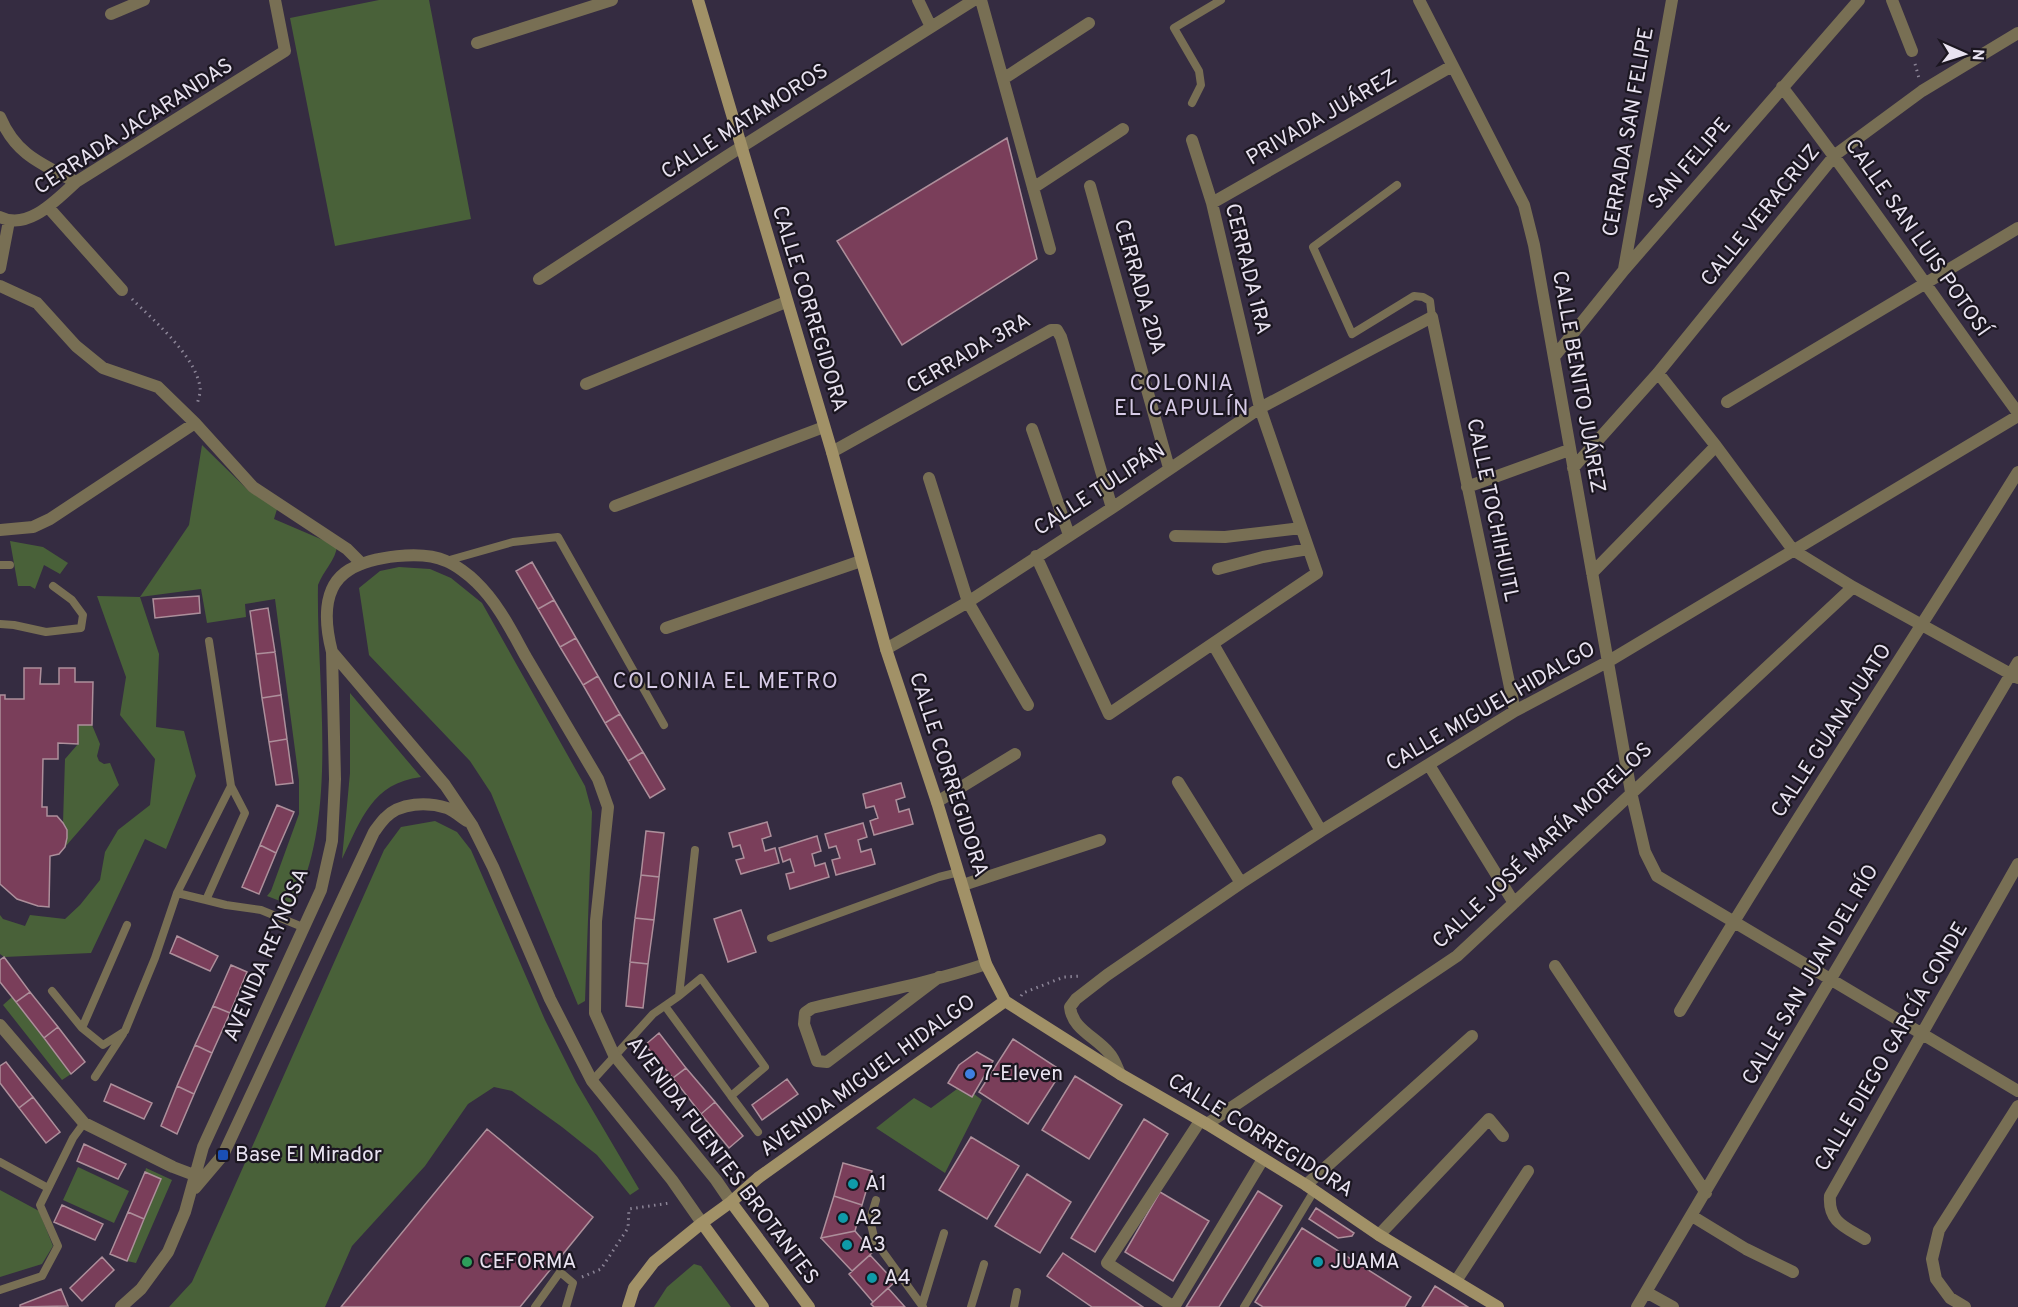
<svg xmlns="http://www.w3.org/2000/svg" width="2018" height="1307" viewBox="0 0 2018 1307" font-family="Overpass,sans-serif">
<style>
.green{fill:#496139}
.building{fill:#7a3e5a;stroke:#ad8f9b;stroke-width:1.5}
.lines{fill:none;stroke-linecap:round;stroke-linejoin:round}
.path{stroke:#8c8597;stroke-width:3;stroke-dasharray:1.5 4.5;stroke-linecap:butt}
.lane{stroke:#786f54;stroke-width:8}
.street{stroke:#786f54;stroke-width:12}
.secondary{stroke:#a19167;stroke-width:12}
.shop-dot{fill:#3f7fe0;stroke:#1b1620;stroke-width:2}
.transit-dot{fill:#1a4fb4;stroke:#1b1620;stroke-width:2}
.culture-dot{fill:#0f9aa8;stroke:#1b1620;stroke-width:2}
.leisure-dot{fill:#2e9e5b;stroke:#1b1620;stroke-width:2}
.labels{text-anchor:middle;dominant-baseline:central;stroke-width:4.5;stroke-linejoin:round;paint-order:stroke}
.street-label{font-size:21px;fill:#e8e2f0;stroke:#1b1620}
.poi-label{font-size:21px;fill:#e8e2f0;stroke:#1b1620;text-anchor:start}
.neighbourhood-label{font-size:22px;letter-spacing:1.5px;fill:#d6cae6;stroke:#1b1620}
</style>
<rect width="100%" height="100%" fill="#352c41"/>
<path class="green" d="M379,0H429L471,219L335,246L290,18Z
M202,445L250,492L278,506L274,519L337,546C336,560 323,571 318,585C316,684 340,816 293,906L267,896L271,891L299,814V780L275,599L245,604L246,617L207,623L201,589L140,597L159,654L156,727L184,731L196,776L166,849L145,839L91,953L4,957L0,954V915L3,919L25,926L30,915L65,919L80,905L100,880L105,852L118,830L150,805L155,759L120,715L126,677L97,596L140,597L189,525Z
M10,541L43,547L68,563L60,574L44,565L35,589L30,586H18Z
M399,567L430,569L451,578L482,603L585,786L592,812L585,1001L578,1005L491,793L470,761L369,655L359,588L380,571Z
M350,693L421,777C372,783 361,820 342,859L350,773Z
M78,725H92L100,744L97,756L99,761L104,764L110,763L119,785L65,847C67,838 68,832 63,823L65,759L78,744Z
M435,821L457,832L471,850L545,1020L576,1082L639,1189L630,1195L597,1155L562,1127L512,1091L494,1087L468,1104L425,1166L352,1246L325,1307H169L192,1282L384,850L401,827Z
M12,997L71,1074L62,1080L3,1005Z
M957,1089L971,1097L974,1094L982,1100L945,1173L876,1128L914,1098L931,1108Z
M78,1167L129,1191L114,1223L63,1200Z
M146,1168L172,1180L136,1263L127,1261L161,1179L145,1172Z
M0,1190L39,1211L53,1246L42,1264L0,1277Z
M694,1264L701,1266L731,1307H654L667,1287Z"/>
<path class="building" d="M1007,138L1037,259L902,345L837,241Z
M532,562L554,600L538,609L516,571Z
M199,596L200,613L155,618L153,599Z
M554,600L576,638L560,647L538,609Z
M268,608L275,652L256,654L250,611Z
M576,638L598,676L583,685L560,647Z
M275,652L281,695L262,698L256,654Z
M24,668H41L40,684H59V668H75V682H93L92,725H78V744L58,743V759H43L42,807H47V816H57L63,823L67,830V838L65,847L59,854L50,856L49,907L38,906L17,899L0,884V695H5V699H24Z
M598,676L620,714L605,723L583,685Z
M281,695L287,739L269,742L262,698Z
M620,714L643,752L628,761L605,723Z
M287,739L293,783L276,785L269,742Z
M643,752L665,789L650,798L628,761Z
M901,783L905,797L896,800L899,812L909,809L913,824L874,835L870,821L878,818L874,806L866,808L863,794Z
M277,805L294,812L276,853L260,845Z
M767,822L771,836L762,839L765,851L775,848L779,863L741,874L736,860L744,858L740,845L733,847L729,833Z
M863,823L867,837L858,840L861,852L871,849L875,864L836,875L832,860L840,858L836,846L829,848L825,834Z
M646,831L664,833L659,877L641,875Z
M817,836L821,851L812,854L815,866L825,863L829,877L790,889L786,874L794,872L790,859L783,862L779,848Z
M260,845L276,853L259,894L242,887Z
M641,875L659,877L654,920L635,918Z
M741,910L756,952L728,962L714,919Z
M635,918L654,920L648,964L630,962Z
M177,936L218,956L210,971L170,953Z
M4,957L30,992L16,1002L0,982V960Z
M630,962L648,964L643,1008L626,1006Z
M231,965L247,972L230,1013L213,1006Z
M30,992L58,1027L44,1038L16,1002Z
M213,1006L230,1013L212,1053L195,1045Z
M58,1027L85,1062L71,1074L44,1038Z
M659,1033L686,1068L673,1078L645,1045Z
M1013,1039L1062,1071L1028,1124L979,1092Z
M195,1045L212,1053L194,1094L177,1086Z
M977,1052L993,1061L972,1097L948,1083L959,1065Z
M6,1062L33,1097L19,1108L0,1083V1066Z
M686,1068L715,1102L701,1114L673,1078Z
M1075,1076L1122,1105L1089,1159L1042,1130Z
M787,1079L798,1094L762,1120L752,1105Z
M111,1084L152,1103L144,1119L104,1101Z
M177,1086L194,1094L177,1134L161,1126Z
M33,1097L60,1132L46,1143L19,1108Z
M715,1102L743,1136L729,1148L701,1114Z
M1144,1119L1168,1134L1095,1252L1071,1238Z
M487,1129L593,1217L520,1307H341Z
M971,1137L1019,1166L987,1219L939,1190Z
M84,1144L126,1164L118,1179L77,1161Z
M843,1163L872,1171L862,1205L834,1196Z
M145,1172L161,1179L144,1219L128,1212Z
M1027,1174L1071,1202L1040,1253L995,1226Z
M1258,1191L1282,1206L1219,1307H1186Z
M1160,1192L1209,1221L1173,1281L1125,1252Z
M834,1196L862,1205L855,1231L821,1238Z
M62,1205L103,1224L95,1240L54,1222Z
M1316,1208L1354,1233L1352,1236L1338,1238L1309,1219Z
M128,1212L144,1219L127,1261L110,1254Z
M1302,1228L1411,1297L1405,1307H1263L1255,1302Z
M855,1231L873,1252L852,1271L821,1238Z
M1063,1253L1143,1307H1092L1047,1276Z
M870,1255L895,1282L873,1302L849,1274Z
M102,1257L114,1270L82,1301L70,1288Z
M1435,1286L1468,1307H1422Z
M888,1288L905,1307H874L871,1304Z
M61,1289L68,1306L20,1307V1305Z"/>
<g class="lines">
<path class="path" d="M1915,64L1919,78
M132,299C154,321 195,355 200,387C201,392 198,400 197,405
M1021,996L1023,993L1064,977L1082,976
M582,1277L601,1269L628,1228L629,1209L670,1203"/>
<path class="lane" d="M1192,103L1201,85L1199,71L1174,28L1221,0
M1397,185L1313,247L1352,334L1414,296L1423,297L1430,301L1432,317
M446,561L513,542L558,537L664,725
M0,565H10
M0,624L14,625L46,632L81,628L83,615L72,600L53,586
M209,641L231,786L245,813L206,900L226,905L261,910L305,928
M177,893L206,900
M127,925L82,1028L103,1045L125,1031L155,958L177,893L231,786
M771,938L939,877L959,872
M52,991L82,1028
M665,1006L731,1096L765,1067L701,978L679,996
M95,1077L123,1034
M592,1081L653,1014L679,996L695,850
M731,1096L758,1132
M0,1162L48,1188
M876,1200L870,1220L875,1241L923,1307
M0,1290L42,1276L58,1246L40,1205L73,1138L84,1123
M922,1305L944,1233
M535,1307L560,1272L573,1283L566,1307
M971,1307L984,1264
M1014,1307L1017,1292
M1244,1307L1314,1191"/>
<path class="street" d="M918,0L931,27
M981,0L1050,249
M1419,0L1524,205L1534,245L1631,792L1645,852L1657,876L2018,1091
M1892,0L1912,51
M111,14L144,0
M477,43L612,0
M1003,79L1089,23
M1782,87C1864,193 1939,305 2018,413
M0,117C16,155 42,164 76,182
M1090,186L1169,468
M1033,188L1123,129
M1212,203L1452,66
M48,207L122,290
M0,217C28,231 56,200 76,182L285,51L275,0
M0,268L9,221
M1624,269L1672,0
M539,279L727,156L974,0
M0,286L37,303L76,346L103,368L158,387L195,423L253,487L347,549L361,563
M1554,357L1624,270L1859,0
M1658,373L1716,446L1793,550L1853,587L2018,678
M586,384L786,302
M1727,402L2018,228
M1032,429L1069,535
M832,452L1051,330H1057L1061,337L1112,508
M1573,468L1658,373L1835,155L1922,91L2018,33
M929,478L968,602L1028,705
M1467,487L1569,450
M615,506L824,427
M0,530L33,527L50,519L195,423
M1175,536L1225,537L1301,528
M1036,556L1109,714L1317,573L1260,408L1212,203L1192,140
M1218,569L1263,557L1308,549
M1592,573L1716,446
M666,628L861,561
M1213,644L1321,831
M886,649L968,602L1112,508L1260,408L1432,317L1515,711
M1429,765L1514,903
M1178,782L1241,883
M937,802L1015,754
M963,885L1100,840
M1555,966L1706,1193
M939,977L827,1062L817,1061L804,1024L805,1013L812,1008C870,994 929,983 986,964
M1680,1011C1788,829 1906,652 2018,472
M0,1025L84,1123L173,1167L202,1178
M1120,1074C1117,1067 1114,1058 1109,1053C1096,1037 1072,1029 1070,1007L1076,999L1107,975L1241,883L1321,831L1515,711L1609,661L2018,416
M1200,1121L1107,1263L1174,1307L1263,1159
M1207,1124L1457,956L1853,587
M1306,1185L1472,1036
M195,1188L223,1155L374,832C377,828 381,822 385,818C400,802 428,802 447,808C454,811 461,817 467,821
M1692,1216L1746,1249L1793,1272
M702,1223L672,1180L592,1081L550,999L493,867L472,825L445,785L332,652C325,625 321,587 349,570C372,556 422,550 446,561C456,565 469,575 476,582C498,603 512,632 526,657C550,698 574,738 598,779L608,807L596,921L595,1013L614,1055L716,1180L731,1202
M1379,1235L1489,1119L1503,1136
M1865,1239C1845,1227 1828,1222 1830,1196L2018,864
M1456,1281L1528,1171
M1646,1292L1673,1307
M121,1307L141,1289L168,1252L185,1212L203,1147L321,890L332,841L335,779L332,652
M1637,1307L2018,662
M1965,1307L1950,1298L1936,1279L1932,1259L1939,1230L2018,1106"/>
<path class="secondary" d="M698,0L832,452L886,649L937,802L986,964L1005,1001L1120,1074L1207,1124L1306,1185L1379,1235L1498,1307
M731,1202L809,1307
M702,1223L763,1307
M628,1307L634,1288L654,1262L702,1223L731,1202L758,1178L1005,1001"/>
</g>
<circle class="shop-dot" cx="970" cy="1074" r="6"/>
<rect class="transit-dot" x="217" y="1149" width="12" height="12" rx="3"/>
<g class="culture-dot">
<circle cx="853" cy="1184" r="6"/>
<circle cx="843" cy="1218" r="6"/>
<circle cx="847" cy="1245" r="6"/>
<circle cx="1318" cy="1262" r="6"/>
<circle cx="872" cy="1278" r="6"/>
</g>
<circle class="leisure-dot" cx="467" cy="1262" r="6"/>
<g class="labels">
<g class="street-label">
<text transform="translate(1322 118) rotate(-30)">PRIVADA JUÁREZ</text>
<text transform="translate(745 122) rotate(-33)">CALLE MATAMOROS</text>
<text transform="translate(134 127) rotate(-33)">CERRADA JACARANDAS</text>
<text transform="translate(1629 132) rotate(-80)">CERRADA SAN FELIPE</text>
<text transform="translate(1690 164) rotate(-49)">SAN FELIPE</text>
<text transform="translate(1761 216) rotate(-51)">CALLE VERACRUZ</text>
<text transform="translate(1917 238) rotate(55)">CALLE SAN LUIS POTOSÍ</text>
<text transform="translate(1247 269) rotate(76)">CERRADA 1RA</text>
<text transform="translate(1139 287) rotate(74)">CERRADA 2DA</text>
<text transform="translate(809 309) rotate(73)">CALLE CORREGIDORA</text>
<text transform="translate(969 354) rotate(-30)">CERRADA 3RA</text>
<text transform="translate(1578 382) rotate(80)">CALLE BENITO JUÁREZ</text>
<text transform="translate(1100 490) rotate(-33)">CALLE TULIPÁN</text>
<text transform="translate(1492 510) rotate(78)">CALLE TOCHIHUITL</text>
<text transform="translate(1491 707) rotate(-30)">CALLE MIGUEL HIDALGO</text>
<text transform="translate(1832 731) rotate(-57)">CALLE GUANAJUATO</text>
<text transform="translate(948 775) rotate(72)">CALLE CORREGIDORA</text>
<text transform="translate(1543 846) rotate(-43)">CALLE JOSÉ MARÍA MORELOS</text>
<text transform="translate(267 955) rotate(-67)">AVENIDA REYNOSA</text>
<text transform="translate(1811 975) rotate(-60)">CALLE SAN JUAN DEL RÍO</text>
<text transform="translate(1892 1047) rotate(-60)">CALLE DIEGO GARCÍA CONDE</text>
<text transform="translate(868 1076) rotate(-36)">AVENIDA MIGUEL HIDALGO</text>
<text transform="translate(1260 1136) rotate(32)">CALLE CORREGIDORA</text>
<text transform="translate(722 1161) rotate(53)">AVENIDA FUENTES BROTANTES</text>
</g>
<g class="poi-label">
<text x="982" y="1074">7-Eleven</text>
<text x="235" y="1155">Base El Mirador</text>
<text x="865" y="1184">A1</text>
<text x="855" y="1218">A2</text>
<text x="859" y="1245">A3</text>
<text x="479" y="1262">CEFORMA</text>
<text x="1330" y="1262">JUAMA</text>
<text x="884" y="1278">A4</text>
</g>
<g class="neighbourhood-label">
<text x="1182" y="384">COLONIA<tspan x="1182" dy="25">EL CAPULÍN</tspan></text>
<text x="726" y="682">COLONIA EL METRO</text>
</g>
</g>
<g transform="translate(1964 54) rotate(93)" stroke="#1b1620" stroke-width="4.5" paint-order="stroke">
<path d="M0-4.5L10 22L0 15L-10 22Z" fill="#e8e2f0"/>
<text y="-9" font-size="16" font-weight="bold" text-anchor="middle" fill="#e8e2f0">N</text>
</g>
</svg>
